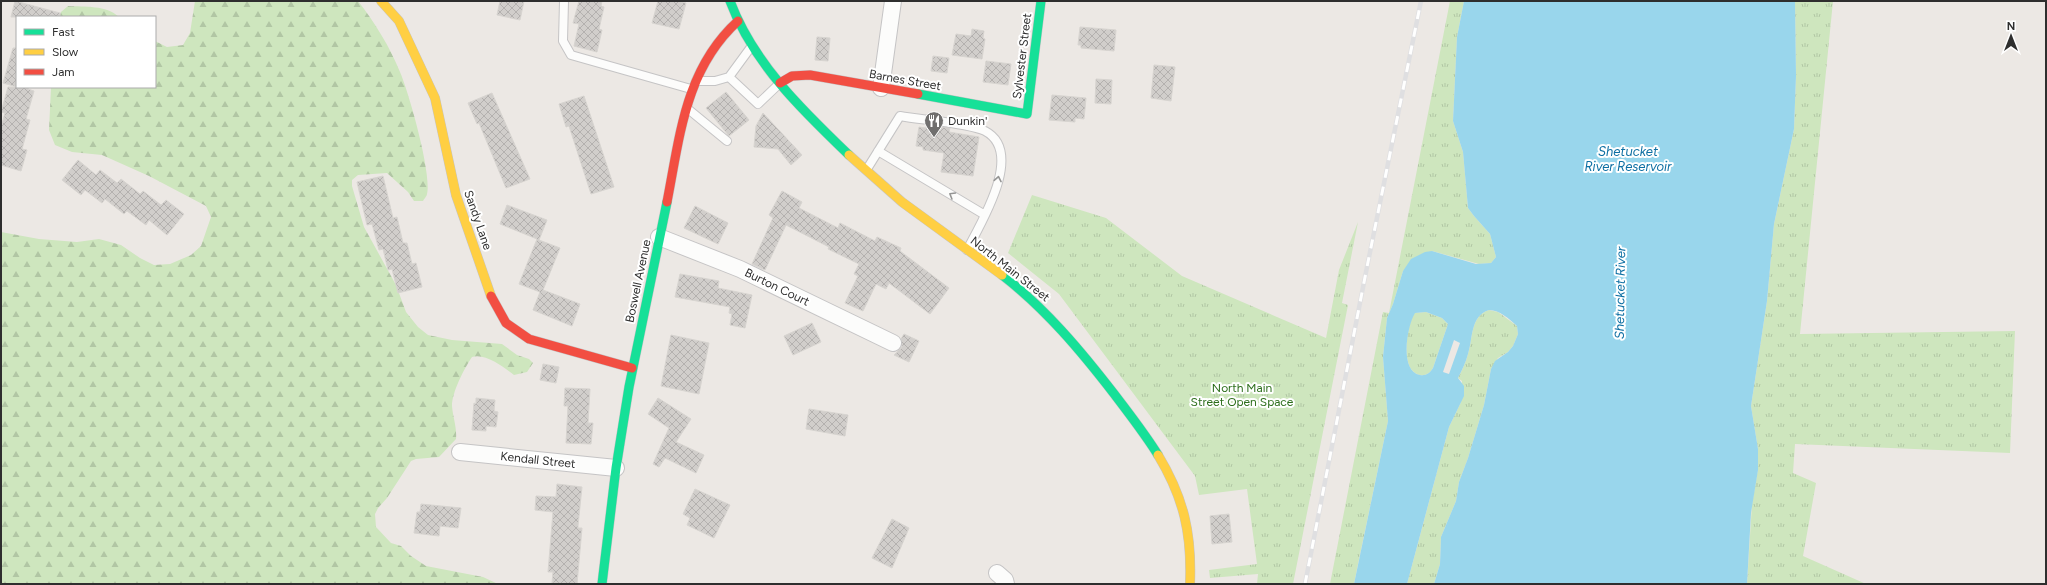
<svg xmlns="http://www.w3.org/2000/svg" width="2047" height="585" viewBox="0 0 2047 585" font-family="Figtree,sans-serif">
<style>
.forest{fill:url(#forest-firs)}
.park{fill:url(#park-tufts)}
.water{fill:#99d6ec;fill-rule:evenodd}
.building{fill:url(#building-cross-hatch);stroke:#d7d4d0}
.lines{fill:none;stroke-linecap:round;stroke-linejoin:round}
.lane-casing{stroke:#c5c4c5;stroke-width:10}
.street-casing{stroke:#c5c4c5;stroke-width:18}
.fast-casing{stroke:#c5c4c5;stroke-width:10}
.slow-casing{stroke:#c5c4c5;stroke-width:10}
.jam-casing{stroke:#c5c4c5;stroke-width:10}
.lane{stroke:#fcfcfb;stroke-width:8}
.street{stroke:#fcfcfb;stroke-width:16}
.fast{stroke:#16e098;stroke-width:9}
.slow{stroke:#ffcf43;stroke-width:9}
.jam{stroke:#f24e42;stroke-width:9}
.rail-casing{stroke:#dfdfe1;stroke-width:4.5}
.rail{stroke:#fff;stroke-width:3;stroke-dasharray:9;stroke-linecap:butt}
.oneway{stroke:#959594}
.labels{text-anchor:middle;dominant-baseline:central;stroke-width:4;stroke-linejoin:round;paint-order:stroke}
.street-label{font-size:12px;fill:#2e2e2e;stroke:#fff}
.poi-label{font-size:12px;fill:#2e2e2e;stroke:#fff;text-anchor:start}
.park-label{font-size:12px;fill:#2c6e1b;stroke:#fff}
.water-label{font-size:13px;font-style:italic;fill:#0d6fa3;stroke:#fff}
</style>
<defs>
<pattern id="forest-firs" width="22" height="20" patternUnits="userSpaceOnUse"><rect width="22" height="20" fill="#cee6be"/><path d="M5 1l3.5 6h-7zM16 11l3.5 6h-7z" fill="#b1c6a4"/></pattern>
<pattern id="park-tufts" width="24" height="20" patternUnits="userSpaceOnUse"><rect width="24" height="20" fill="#cee6be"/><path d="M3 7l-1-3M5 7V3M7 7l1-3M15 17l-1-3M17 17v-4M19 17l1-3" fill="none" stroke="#b1c6a4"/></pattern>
<pattern id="building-cross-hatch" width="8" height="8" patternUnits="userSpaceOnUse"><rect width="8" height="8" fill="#d1cecb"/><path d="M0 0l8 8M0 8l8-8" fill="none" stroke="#b4b1af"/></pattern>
</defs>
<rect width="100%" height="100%" fill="#ece8e4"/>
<path class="forest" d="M195,1H358C375,23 390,47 400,72C409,93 432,174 427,194C427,196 424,199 423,201H414L408,192L387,173L358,175L352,180V186L364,227L396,285L406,312L418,327L428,335L452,340L502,344L517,355L529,359L533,363L527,372L514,375C503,367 486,353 472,357C464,369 452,392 452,406C453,418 457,427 456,439L439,457L416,459L411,461L387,498L378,508L375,514L376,527L391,543L401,546L411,556L426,566L483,577L498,584H1V232L39,239L77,242L99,239L121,245L140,258L154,265L170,264L191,255L201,246L211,217L206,206L149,176L102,155L72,152L55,145L49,130L51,87H155V41L167,47L183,45L190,33Z
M68,6C85,7 106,5 119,17H59L61,12Z"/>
<path class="park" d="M1450,1H1464L1457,37L1453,121L1463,152L1468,208L1474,216L1490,234L1496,257L1491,263L1479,264L1432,251L1403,271L1393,304L1387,318L1383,357L1388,421L1357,569L1354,584H1330L1383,312L1389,313Z
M1795,1H1833L1800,334L2015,331L2010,453L1795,444L1793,473L1816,483L1803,556L1866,584H1747L1752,504L1758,469V449L1751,406L1767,301L1774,224L1794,129L1796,76Z
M1032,195L1106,218L1182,276L1326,338L1339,270L1358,222L1342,303L1348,305L1293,584H1257L1258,574L1210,578L1209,570L1257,564L1247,489L1199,495L1195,476L1059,294L1008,253Z
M1489,310L1498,312L1517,326L1518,334L1513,346L1508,352L1498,358L1491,369L1484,405L1468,458L1459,482L1456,501L1441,537L1440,564L1434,584H1407L1449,427L1461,402L1462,381L1458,378C1462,370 1466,362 1468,354C1473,339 1470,316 1489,310Z
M1426,312L1442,318L1448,324L1433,368C1430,373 1426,376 1420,375C1399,371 1407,326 1414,313Z"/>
<path class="water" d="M1464,1H1795L1796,76L1794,129L1774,224L1767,301L1751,406L1758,449V470L1751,513L1747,584H1434L1440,564L1441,537L1456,501L1459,482L1468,458L1484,405L1491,369L1495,361L1508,352L1513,346L1518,334L1517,326C1509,319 1500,310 1489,310C1470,316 1473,339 1468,354C1466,362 1462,370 1458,378L1464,386V396L1449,427L1407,584H1354L1388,421L1383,357L1387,318L1393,304L1403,271L1411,259L1425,252L1432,251L1476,264L1491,263L1496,257L1490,234L1474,216L1468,208L1463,152L1453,121L1457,37ZM1426,312L1442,318L1448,324L1433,368C1430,373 1426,376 1420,375C1399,371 1407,326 1415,313ZM1454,340L1460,343L1449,374L1443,372Z"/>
<path class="building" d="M15,1L60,13V17H11Z
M500,1H524L520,20L497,15Z
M579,1H602L601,6L604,7L599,29L602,30L597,52L574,46L579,24L573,23Z
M658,1H676L686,3L679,29L652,23Z
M1080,27L1116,30L1114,51L1081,48V45H1078Z
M972,29L984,31L983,38L985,39L982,59L952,55L956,34L971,36Z
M817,37L830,38L828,61L815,60Z
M13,48H17V87L3,83Z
M933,56L949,58L947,73L931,71Z
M986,61L1011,64L1008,85L983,82Z
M1154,65L1175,67L1171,101L1151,98Z
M1096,79L1112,80L1111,104L1095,103Z
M8,87H29L28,89L34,91L26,119L30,120L22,149L27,150L21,171L1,165V127L5,113L1,112Z
M726,92L749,120L729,136L706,108Z
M492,93L530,179L506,188L479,123L477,124L468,103Z
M1052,95L1086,98L1084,119L1075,118V122L1049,120Z
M584,96L614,187L591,194L569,126L566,127L559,104Z
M763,113L802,155L791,165L778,149L754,147L756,126Z
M926,125L950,128L949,132L979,137L973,176L941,172L944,153L923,150V147L916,146L919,127L926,128Z
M78,160L96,175L100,170L117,183L121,179L140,194L143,191L161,205L166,200L184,214L167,235L149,220L146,225L127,211L124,214L105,199L102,203L85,190L81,195L62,180Z
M383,176L393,218L397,217L403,243H407L412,264L416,263L422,287L398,293L392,269L388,270L383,249L379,250L372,224L367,225L357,182Z
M782,191L802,202L799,208L838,228L840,223L875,241L877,237L901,248L900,251L949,288L930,314L889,283L886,289L876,284L863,311L845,303L858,276L854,274L859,264L828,249L829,247L786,225L765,270L752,264L773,218L769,215Z
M507,205L547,220L539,240L560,248L543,290L580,304L572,326L533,310L540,292L519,284L537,239L500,224Z
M695,206L728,223L718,244L684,228Z
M680,274L719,281L718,288L752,295L745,328L730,325L732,314L729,313L730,307L675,297Z
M812,323L821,342L793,355L784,336Z
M904,334L919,341L909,362L894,355L902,347L901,339Z
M671,335L709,343L699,394L661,386Z
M543,364L559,367L556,383L540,380Z
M565,388L590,389L588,423H593L591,444L566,443L568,406H564Z
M476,398L495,400L494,411L498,412L496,427L486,426V431L472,430L474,403L476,404Z
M658,398L691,419L676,442L704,455L696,473L665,458L659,467L653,464L669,428L648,414Z
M809,409L848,415L845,436L806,429Z
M557,484L582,487L578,526V528H582L577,584L552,583L553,572H548L553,512L535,510L536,496L556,497Z
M695,489L730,505L714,538L687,525L690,518L683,514Z
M421,504L461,508L458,528L440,526L439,536L414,533L417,512H420Z
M1229,514L1232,542L1212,544L1210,516Z
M892,519L909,528L892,568L872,558Z"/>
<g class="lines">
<g class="lane-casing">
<path id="lane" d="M564,1L563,41L571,55L691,89
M751,47L729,77L758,104L779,84
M697,81H715L729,77
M688,109L727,141
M878,151L985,215
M867,169L900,116C921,120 968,123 985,131C1025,152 981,223 967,250"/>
</g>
<g class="street-casing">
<path id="street" d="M881,88L893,1
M659,237L740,269L893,343
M460,452L616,468
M997,573L1005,580L1006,584"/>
</g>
<g class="fast-casing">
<path id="fast" d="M730,1C753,63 802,110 849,155
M918,94L1027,114L1041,1
M1002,275C1046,309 1081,351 1115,395C1130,415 1145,434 1158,455
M602,584L616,468L629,387L667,202"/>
</g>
<g class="slow-casing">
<path id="slow" d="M381,1L399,21L435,98L456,195L491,296
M849,155L902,202L1002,275
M1158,455C1184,498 1192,534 1190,584"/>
</g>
<g class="jam-casing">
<path id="jam" d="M780,83L792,76L810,75L918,94
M667,202C680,136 685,69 738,21
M491,296L506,323L529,339L632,368"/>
</g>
<use href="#lane" class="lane"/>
<use href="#street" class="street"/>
<use href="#fast" class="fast"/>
<use href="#slow" class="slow"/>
<use href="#jam" class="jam"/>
<g class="rail-casing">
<path id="rail" d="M1305,584L1367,267L1421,1"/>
</g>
<use href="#rail" class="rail"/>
</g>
<defs><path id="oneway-chevron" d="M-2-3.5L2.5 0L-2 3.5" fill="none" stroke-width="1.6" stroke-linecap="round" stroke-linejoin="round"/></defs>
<g class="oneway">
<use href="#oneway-chevron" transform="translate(998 179) rotate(-79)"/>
<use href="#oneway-chevron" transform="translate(952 195) rotate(-149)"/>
</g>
<defs>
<g id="restaurant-pin" transform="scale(1)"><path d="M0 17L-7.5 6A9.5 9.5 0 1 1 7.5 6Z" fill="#706f6e" stroke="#fff"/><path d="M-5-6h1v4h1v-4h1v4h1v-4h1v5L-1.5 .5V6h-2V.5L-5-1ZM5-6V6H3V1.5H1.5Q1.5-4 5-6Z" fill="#fff"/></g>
</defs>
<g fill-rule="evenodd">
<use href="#restaurant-pin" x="934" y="121"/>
</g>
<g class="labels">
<g class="street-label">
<text transform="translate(1022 56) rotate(-83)">Sylvester Street</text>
<text transform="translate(905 80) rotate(10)">Barnes Street</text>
<text transform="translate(478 220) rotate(71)">Sandy Lane</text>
<text transform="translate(1010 269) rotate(38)">North Main Street</text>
<text transform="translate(638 281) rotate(-78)">Boswell Avenue</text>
<text transform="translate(777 287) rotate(26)">Burton Court</text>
<text transform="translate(538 460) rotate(6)">Kendall Street</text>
</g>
<g class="poi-label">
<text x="948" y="121">Dunkin'</text>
</g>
<g class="park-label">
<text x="1242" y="388">North Main<tspan x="1242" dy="14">Street Open Space</tspan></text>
</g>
<g class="water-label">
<text x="1628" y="151">Shetucket<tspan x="1628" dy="15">River Reservoir</tspan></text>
<text transform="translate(1620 293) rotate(-89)">Shetucket River</text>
</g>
</g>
<rect width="2047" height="585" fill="none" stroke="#2e2e2e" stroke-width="4"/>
<rect x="16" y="16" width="140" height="72" fill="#ffffff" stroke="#ababab"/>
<rect x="24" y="29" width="20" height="6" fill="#16e098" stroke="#ababab"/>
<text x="52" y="36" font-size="12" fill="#2e2e2e">Fast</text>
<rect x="24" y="49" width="20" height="6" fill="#ffcf43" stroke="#ababab"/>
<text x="52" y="56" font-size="12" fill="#2e2e2e">Slow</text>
<rect x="24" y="69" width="20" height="6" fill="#f24e42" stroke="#ababab"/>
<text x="52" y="76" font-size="12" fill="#2e2e2e">Jam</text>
<g transform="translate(2011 36)" stroke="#ffffff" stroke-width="3" paint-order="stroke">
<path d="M0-3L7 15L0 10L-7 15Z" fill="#2e2e2e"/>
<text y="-6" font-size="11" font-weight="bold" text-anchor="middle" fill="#2e2e2e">N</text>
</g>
</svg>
